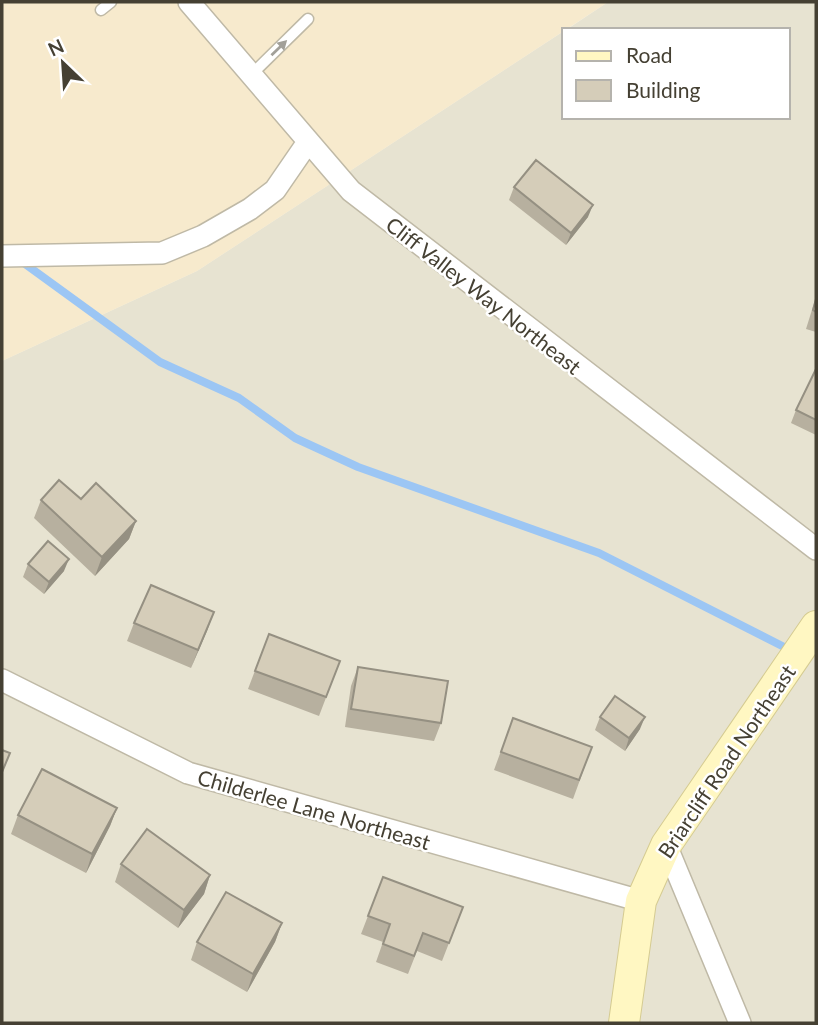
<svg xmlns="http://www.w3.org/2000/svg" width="818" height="1025" viewBox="0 0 818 1025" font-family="Lato,sans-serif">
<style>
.residential{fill:#e7e3d1}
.commercial{fill:#f7eacd}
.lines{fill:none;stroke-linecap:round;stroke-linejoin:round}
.stream{stroke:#9cc6f4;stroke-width:8}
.service-casing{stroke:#bfb9a6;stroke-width:13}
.minor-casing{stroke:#bfb9a6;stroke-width:24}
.secondary-casing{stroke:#d5cb91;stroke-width:32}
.service{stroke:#fff;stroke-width:10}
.minor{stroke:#fff;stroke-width:21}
.secondary{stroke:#fff7c2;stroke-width:30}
.wall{fill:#b7b09f}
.shaded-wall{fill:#959082}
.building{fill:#d5cdb9;stroke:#959082;stroke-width:2}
.oneway{fill:#a2a099}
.labels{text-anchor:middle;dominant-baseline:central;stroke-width:5;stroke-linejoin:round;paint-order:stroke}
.street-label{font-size:21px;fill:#454033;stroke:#fff}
</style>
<rect width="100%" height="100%" fill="#f3f0e4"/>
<path class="residential" d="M608,2H816V1023H2V361L197,271L564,31V117H788V30H566Z"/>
<path class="commercial" d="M2,2H608L197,271L2,361Z"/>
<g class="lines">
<path class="stream" d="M21,261L160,362L239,398L295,438L358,467L599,553L792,651"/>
<g class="service-casing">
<path id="service" d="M101,10L111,2
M250,76L308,19"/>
</g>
<g class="minor-casing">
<path id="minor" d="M189,2L351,191L816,549
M2,256L162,253L203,236L250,209L275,190L308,142
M2,680L188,773L641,901
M666,845L740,1023"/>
</g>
<g class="secondary-casing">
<path id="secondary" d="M624,1023L641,901L666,845L816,626"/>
</g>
<use href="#service" class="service"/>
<use href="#minor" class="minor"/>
<use href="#secondary" class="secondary"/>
</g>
<path class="wall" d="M514,187L588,217L566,245L509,200Z
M816,297V332L806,329Z
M816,369V435L791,423L796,410Z
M81,499L136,521L129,539L95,576L34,518L41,500Z
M28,564L64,571L44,594L23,577Z
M214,612L191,668L127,641L134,623Z
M269,634L340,661L319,716L248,689Z
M358,667L441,723L434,741L345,727L351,686Z
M600,717L640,729L625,751L595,730Z
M513,718L592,747L573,799L494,770Z
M117,808L110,826L86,873L11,834L18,815Z
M121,864L210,875L204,894L178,928L115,882Z
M383,877L463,907L442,961L417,951L408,974L376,962L383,942L361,934Z
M282,923L275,942L247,992L191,960L197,942Z"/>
<path class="shaded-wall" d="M593,205L588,217L566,245L571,233Z
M136,521L129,539L95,576L102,557Z
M69,559L64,571L44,594L49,582Z
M214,612L207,631L191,668L198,650Z
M645,717L640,729L625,751L629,738Z
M117,808L110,826L86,873L92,854Z
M210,875L204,894L178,928L184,910Z
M282,923L275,942L247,992L253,974Z"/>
<path class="building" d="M536,160L593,205L571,233L514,187Z
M816,299V312L813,310Z
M816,369V420L796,410Z
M59,480L81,499L96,483L136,521L102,557L41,500Z
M48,541L69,559L49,582L28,564Z
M151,585L214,612L198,650L134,623Z
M269,634L340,661L326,697L255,671Z
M358,667L448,681L441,723L351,709Z
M615,696L645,717L629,738L600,717Z
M513,718L592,747L579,780L501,752Z
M2,750L10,753L2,772Z
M42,769L117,808L92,854L18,815Z
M147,829L210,875L184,910L121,864Z
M383,877L463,907L449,943L423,933L414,956L383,944L390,924L368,916Z
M226,892L282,923L253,974L197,942Z"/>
<defs><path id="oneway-solid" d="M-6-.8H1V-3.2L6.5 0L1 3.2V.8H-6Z" transform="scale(1.75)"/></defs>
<use class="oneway" href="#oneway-solid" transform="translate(279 48) rotate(-44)"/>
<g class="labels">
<g class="street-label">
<text transform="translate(484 295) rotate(38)">Cliff Valley Way Northeast</text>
<text transform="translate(726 761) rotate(-56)">Briarcliff Road Northeast</text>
<text transform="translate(314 809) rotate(16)">Childerlee Lane Northeast</text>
</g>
</g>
<rect width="818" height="1025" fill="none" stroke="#454033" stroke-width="7"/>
<rect x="562" y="28" width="228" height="91" fill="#ffffff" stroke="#b5b3ad" stroke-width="2"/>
<rect x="576" y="51" width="35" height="10" fill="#fff7c2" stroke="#b5b3ad" stroke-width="2"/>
<text x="626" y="63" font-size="21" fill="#454033">Road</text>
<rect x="576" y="80" width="35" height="21" fill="#d5cdb9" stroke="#b5b3ad" stroke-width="2"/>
<text x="626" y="98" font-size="21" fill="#454033">Building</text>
<g transform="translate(63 63) rotate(335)" stroke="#ffffff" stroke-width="5" paint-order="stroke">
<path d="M0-5L12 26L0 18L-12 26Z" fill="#454033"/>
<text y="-10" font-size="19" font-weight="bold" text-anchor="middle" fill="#454033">N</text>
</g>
</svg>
